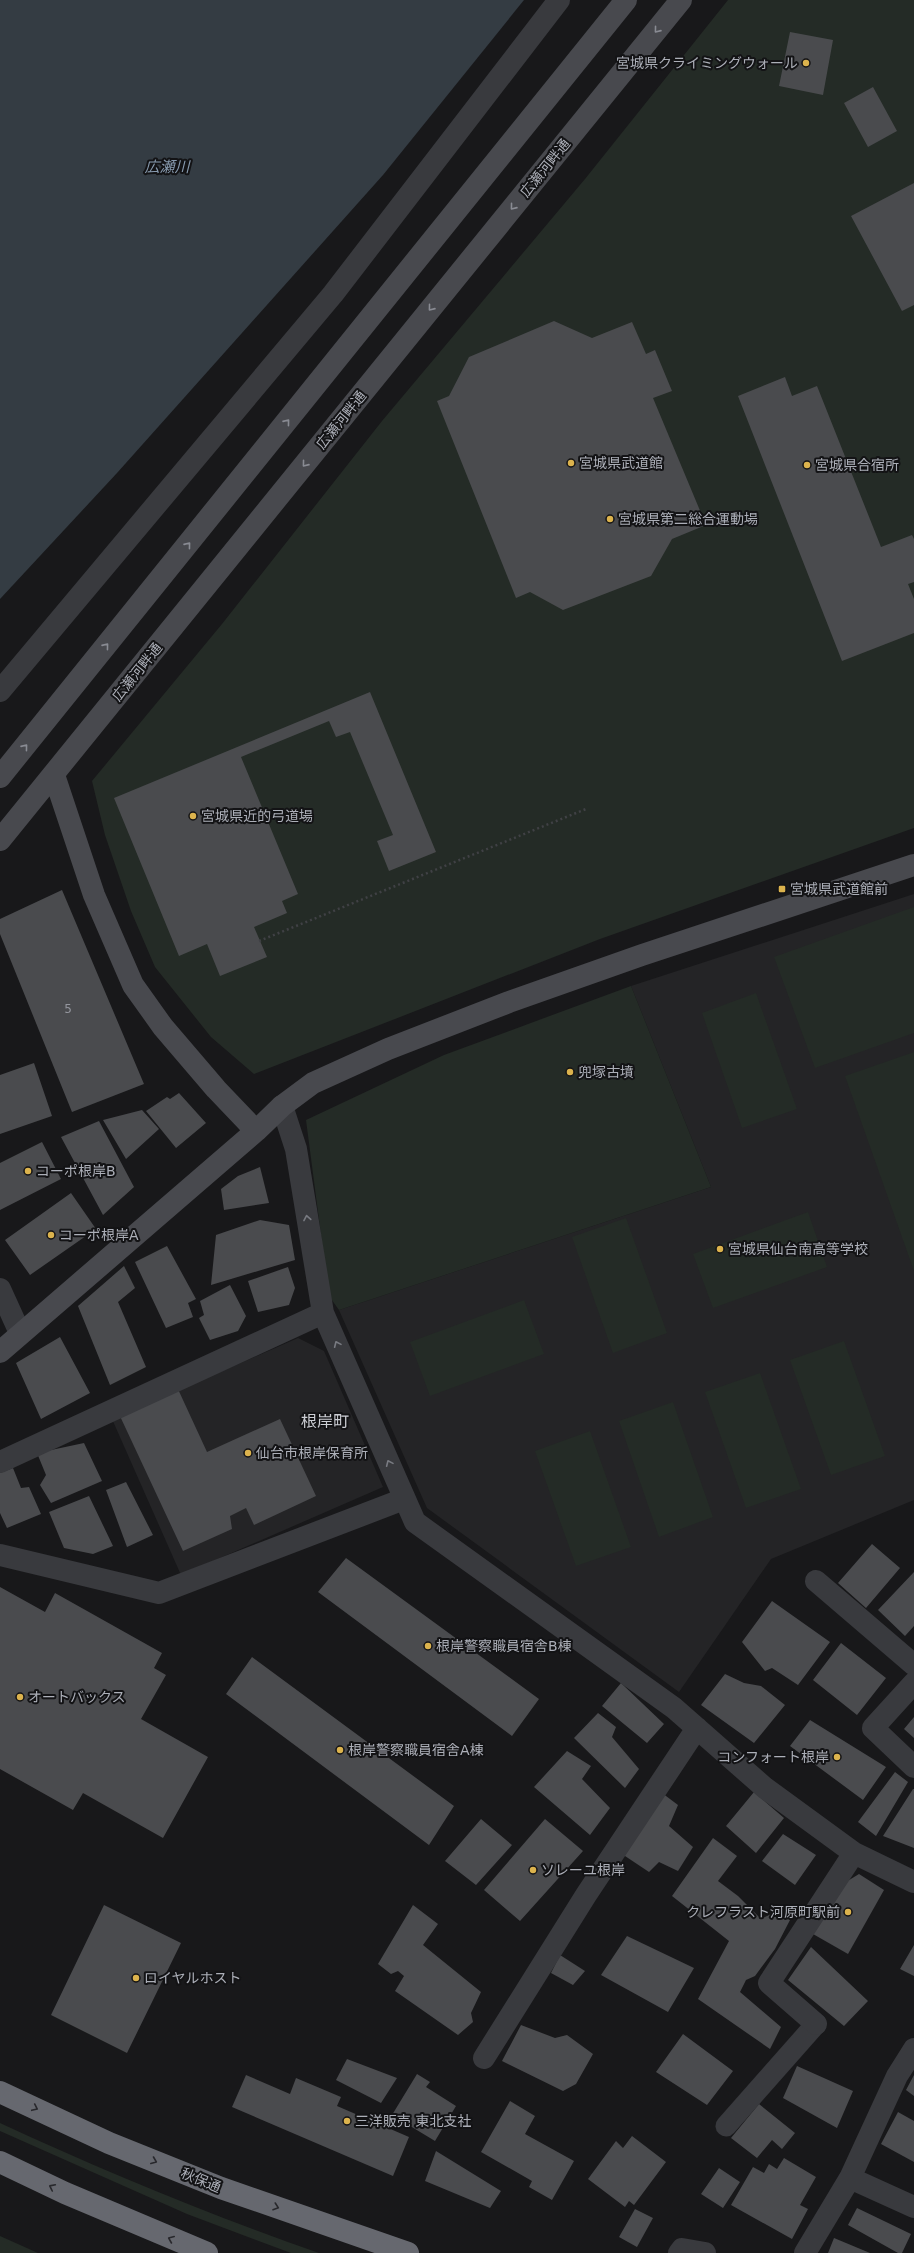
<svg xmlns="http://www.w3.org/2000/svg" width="914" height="2253" viewBox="0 0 914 2253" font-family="'DejaVu Sans','Noto Sans JP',sans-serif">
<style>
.built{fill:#242426}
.green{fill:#242b26}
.water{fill:#343c43}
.building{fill:#4a4b4e}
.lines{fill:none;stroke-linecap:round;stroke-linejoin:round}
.path{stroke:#404145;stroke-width:2.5;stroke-dasharray:2 3;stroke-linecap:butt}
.lane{stroke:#393a3e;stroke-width:21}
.street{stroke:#393a3e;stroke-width:22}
.secondary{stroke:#48494e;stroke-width:22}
.highway{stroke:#66686f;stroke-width:22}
.oneway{stroke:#898b93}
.oneway2{stroke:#787a81}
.oneway3{stroke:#28282c}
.poi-dot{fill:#dcb34d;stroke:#131315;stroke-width:1.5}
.labels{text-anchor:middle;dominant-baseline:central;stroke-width:4;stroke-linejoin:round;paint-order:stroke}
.number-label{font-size:12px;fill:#94969e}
.poi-label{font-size:14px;fill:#acafb8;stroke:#131315;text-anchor:start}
.street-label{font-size:14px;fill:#acafb8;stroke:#131315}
.water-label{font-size:15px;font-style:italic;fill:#879aae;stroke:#131315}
.quarter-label{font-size:16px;fill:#ccced4;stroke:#131315}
</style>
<rect width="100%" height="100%" fill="#18181a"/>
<path class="built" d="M914,894V1500L771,1559L679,1692L427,1508L339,1310L711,1187L631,986Z
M298,1338L324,1351L383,1487L181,1575L112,1419Z"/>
<path class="green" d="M728,0H914V828L600,939L254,1074L211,1037L155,967L131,911L105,835L92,781L222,624L382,421L585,179Z
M914,907V1033L815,1068L774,957Z
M631,986L711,1187L339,1310L329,1296L306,1120L444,1055Z
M756,993L797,1109L742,1128L702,1013Z
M914,1052V1271L845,1076Z
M808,1212L827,1267L713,1308L693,1254Z
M626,1218L667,1333L613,1353L572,1237Z
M524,1300L544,1354L430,1396L410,1342Z
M844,1341L885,1456L831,1475L790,1360Z
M760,1373L801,1489L746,1508L705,1392Z
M673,1402L713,1517L659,1537L619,1421Z
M590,1431L631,1547L576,1566L535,1451Z
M0,2123C104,2171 210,2215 319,2253H291L187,2214L0,2131Z
M0,2236L38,2253H0Z"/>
<path class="water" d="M0,0H524L383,175L117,473L0,599Z"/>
<path class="building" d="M790,32L833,40L823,95L779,86Z
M873,87L897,131L868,147L844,103Z
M914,183V305L902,311L851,216Z
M554,321L592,338L632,322L646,354L655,350L672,391L653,398L706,525L672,539L651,576L563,610L530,592L516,598L437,401L449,396L469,357Z
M785,377L792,396L817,386L881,547L912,535L914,539V582L908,584L914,599V633L842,661L738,396Z
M370,692L436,852L389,871L377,841L393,835L350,732L336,737L329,721L241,757L298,894L282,901L287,913L254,927L267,957L220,976L207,944L179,956L114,798Z
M62,890L144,1084L72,1112L0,934V919Z
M34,1063L52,1116L0,1134V1075Z
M179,1093L206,1123L176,1148L146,1111L167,1097L170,1099Z
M142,1110L159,1129L126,1159L103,1120Z
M99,1121L134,1187L103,1215L61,1137Z
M42,1142L61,1179L0,1210V1163Z
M260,1167L269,1203L224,1210L221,1189L238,1176Z
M71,1193L96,1229L30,1275L5,1240Z
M260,1220L289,1225L295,1260L211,1285L216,1235Z
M167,1246L196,1299L188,1303L193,1317L166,1328L135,1262Z
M124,1266L135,1288L118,1302L146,1367L110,1385L78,1306Z
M288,1267L295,1288L289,1305L258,1312L248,1281Z
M230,1285L246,1316L238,1331L210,1340L199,1318L204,1315L200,1301Z
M60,1337L90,1393L41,1419L16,1363Z
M177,1387L207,1452L280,1419L316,1496L254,1525L246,1508L230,1516L232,1529L183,1551L119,1414Z
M84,1443L102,1481L51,1503L40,1485L46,1475L37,1453Z
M13,1468L21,1488L29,1487L41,1514L7,1528L0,1513V1473Z
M126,1482L153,1535L127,1547L106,1490Z
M89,1496L113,1546L93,1554L64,1548L49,1512Z
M872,1544L900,1568L866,1608L838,1583Z
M346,1558L539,1699L512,1736L318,1592Z
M914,1572V1626L905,1636L878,1610Z
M0,1587L45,1612L55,1593L162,1653L154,1668L166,1675L141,1719L208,1757L163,1838L83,1793L73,1810L0,1769Z
M772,1601L830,1642L798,1685L772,1668L765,1671L742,1642Z
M841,1643L886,1678L857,1715L813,1680Z
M252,1657L454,1806L429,1845L226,1694Z
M725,1674L744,1683L761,1686L785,1705L754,1743L701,1705Z
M621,1683L664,1724L647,1743L602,1706Z
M598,1713L616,1727L612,1737L639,1769L625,1788L574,1738Z
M914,1717V1738L904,1729Z
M810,1720L886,1767L863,1800L790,1746Z
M567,1751L591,1766L582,1779L610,1808L590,1835L534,1787Z
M895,1772L908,1782L876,1836L858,1822Z
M913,1789H914V1848L883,1836Z
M754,1792L784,1818L756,1853L726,1826Z
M662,1793L678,1805L669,1826L693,1847L678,1871L659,1862L649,1872L622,1854Z
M481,1819L512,1845L476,1885L445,1861Z
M545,1819L583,1851L520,1921L484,1890Z
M783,1834L816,1855L795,1885L762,1861Z
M713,1838L737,1856L718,1881L738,1896L761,1919L779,1910L790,1920L775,1949L755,1976L746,1980L740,1992L781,2027L770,2049L698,1999L729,1941L672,1896Z
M859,1874L884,1890L848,1954L813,1934L841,1885Z
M104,1905L181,1943L127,2053L51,2015Z
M413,1905L438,1924L423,1945L481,1992L471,2013L473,2022L458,2035L395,1991L404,1976L398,1971L391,1974L378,1964Z
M627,1936L694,1968L668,2012L601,1975Z
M914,1945V1976L900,1969Z
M811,1947L868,2001L844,2026L788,1980Z
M560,1955L585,1971L573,1985L551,1973Z
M521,2025L555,2038L567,2035L593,2054L576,2084L563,2091L502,2061Z
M683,2034L733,2071L707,2105L656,2072Z
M347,2059L397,2078L381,2103L336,2080Z
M797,2066L853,2091L837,2128L783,2098Z
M417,2074L430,2082L426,2087L456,2106L435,2141L392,2115Z
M246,2075L290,2094L296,2078L341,2097L337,2106L409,2137L393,2176L232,2107Z
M914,2075V2096L906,2090Z
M510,2101L535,2116L525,2134L574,2161L552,2200L529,2187L532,2181L481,2152Z
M759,2104L795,2133L782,2149L772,2140L757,2158L731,2138Z
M898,2112L914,2121V2162L881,2144Z
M632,2136L666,2162L634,2205L629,2201L625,2207L588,2179L616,2141L623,2148Z
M436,2151L501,2191L490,2208L425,2181Z
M784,2158L816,2177L800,2205L808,2209L792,2239L731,2205L753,2167L764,2173L769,2164L777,2169Z
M719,2168L740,2182L723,2208L701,2194Z
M857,2208L911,2234L902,2253H898L848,2225Z
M635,2209L653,2218L637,2247L619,2237Z
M834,2238L870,2253H828Z"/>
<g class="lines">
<path class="path" d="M259,941L586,809"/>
<path class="lane" d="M726,2126L816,2024"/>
<path class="street" d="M0,691L333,294L559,0
M282,1106L296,1149L323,1313L415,1522L674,1708L765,1788L854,1853L914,1882
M0,1289L20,1333
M0,1462L323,1313
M0,1555L159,1593L404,1499
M816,1581L914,1665
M914,1683L873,1728L914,1767
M816,2024L769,1983L854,1853
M484,2058L586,1895L697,1728
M850,2178L914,2207
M679,2253L682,2249L705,2253
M805,2253L850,2178L897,2076L914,2049"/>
<path class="secondary" d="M54,775L94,895L133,985L163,1027L216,1089L256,1131
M0,777L626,0
M0,840L681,0
M0,1352L256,1131L282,1106L313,1083L388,1049L509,1002L642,955L914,865"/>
<path class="highway" d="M0,2092L109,2143L221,2188L408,2253
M0,2162L65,2193L207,2253"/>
</g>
<defs><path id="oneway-chevron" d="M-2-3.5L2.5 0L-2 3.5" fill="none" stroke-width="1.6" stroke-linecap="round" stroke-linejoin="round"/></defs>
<g class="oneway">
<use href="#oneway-chevron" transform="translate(657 30) rotate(129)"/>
<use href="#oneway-chevron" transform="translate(513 207) rotate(129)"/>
<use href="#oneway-chevron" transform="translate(431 308) rotate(129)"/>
<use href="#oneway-chevron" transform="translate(287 422) rotate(-51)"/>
<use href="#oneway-chevron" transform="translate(305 464) rotate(129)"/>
<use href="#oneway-chevron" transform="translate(188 545) rotate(-51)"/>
<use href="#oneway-chevron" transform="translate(106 646) rotate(-51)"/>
<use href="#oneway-chevron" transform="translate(25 747) rotate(-51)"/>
</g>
<g class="oneway2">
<use href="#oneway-chevron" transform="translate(307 1218) rotate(-100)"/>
<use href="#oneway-chevron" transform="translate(337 1344) rotate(-114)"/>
<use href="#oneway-chevron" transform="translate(389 1463) rotate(-114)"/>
</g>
<g class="oneway3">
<use href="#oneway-chevron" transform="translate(35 2108) rotate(25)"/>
<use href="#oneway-chevron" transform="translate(154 2161) rotate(22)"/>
<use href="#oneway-chevron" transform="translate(52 2187) rotate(-154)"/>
<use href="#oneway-chevron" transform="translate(276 2207) rotate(19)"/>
<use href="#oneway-chevron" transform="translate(171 2239) rotate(-157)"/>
</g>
<g class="poi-dot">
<circle cx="806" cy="63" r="4"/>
<circle cx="571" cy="463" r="4"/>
<circle cx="807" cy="465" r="4"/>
<circle cx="610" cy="519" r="4"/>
<circle cx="193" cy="816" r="4"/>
<rect x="778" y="885" width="8" height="8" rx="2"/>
<circle cx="570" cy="1072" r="4"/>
<circle cx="28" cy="1171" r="4"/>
<circle cx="51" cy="1235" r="4"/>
<circle cx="720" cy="1249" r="4"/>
<circle cx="248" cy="1453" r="4"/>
<circle cx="428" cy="1646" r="4"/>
<circle cx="20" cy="1697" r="4"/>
<circle cx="340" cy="1750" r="4"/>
<circle cx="837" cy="1757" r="4"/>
<circle cx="533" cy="1870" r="4"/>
<circle cx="848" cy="1912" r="4"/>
<circle cx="136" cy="1978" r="4"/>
<circle cx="347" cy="2121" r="4"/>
</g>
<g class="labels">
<g class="number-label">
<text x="68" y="1009">5</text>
</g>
<g class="poi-label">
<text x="798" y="63" text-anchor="end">宮城県クライミングウォール</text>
<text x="579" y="463">宮城県武道館</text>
<text x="815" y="465">宮城県合宿所</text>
<text x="618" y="519">宮城県第二総合運動場</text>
<text x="201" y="816">宮城県近的弓道場</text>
<text x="790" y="889">宮城県武道館前</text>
<text x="578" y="1072">兜塚古墳</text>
<text x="36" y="1171">コーポ根岸B</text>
<text x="59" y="1235">コーポ根岸A</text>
<text x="728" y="1249">宮城県仙台南高等学校</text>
<text x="256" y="1453">仙台市根岸保育所</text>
<text x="436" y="1646">根岸警察職員宿舎B棟</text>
<text x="28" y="1697">オートバックス</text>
<text x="348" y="1750">根岸警察職員宿舎A棟</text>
<text x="829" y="1757" text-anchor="end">コンフォート根岸</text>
<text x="541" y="1870">ソレーユ根岸</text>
<text x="840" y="1912" text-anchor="end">クレフラスト河原町駅前</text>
<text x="144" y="1978">ロイヤルホスト</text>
<text x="355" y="2121">三洋販売 東北支社</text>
</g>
<g class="street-label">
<text transform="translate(545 168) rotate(-51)">広瀬河畔通</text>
<text transform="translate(341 420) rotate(-51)">広瀬河畔通</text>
<text transform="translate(137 672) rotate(-51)">広瀬河畔通</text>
<text transform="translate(201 2180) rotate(22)">秋保通</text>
</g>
<g class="water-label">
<text x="167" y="167">広瀬川</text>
</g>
<g class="quarter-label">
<text x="325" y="1421">根岸町</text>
</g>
</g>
</svg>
